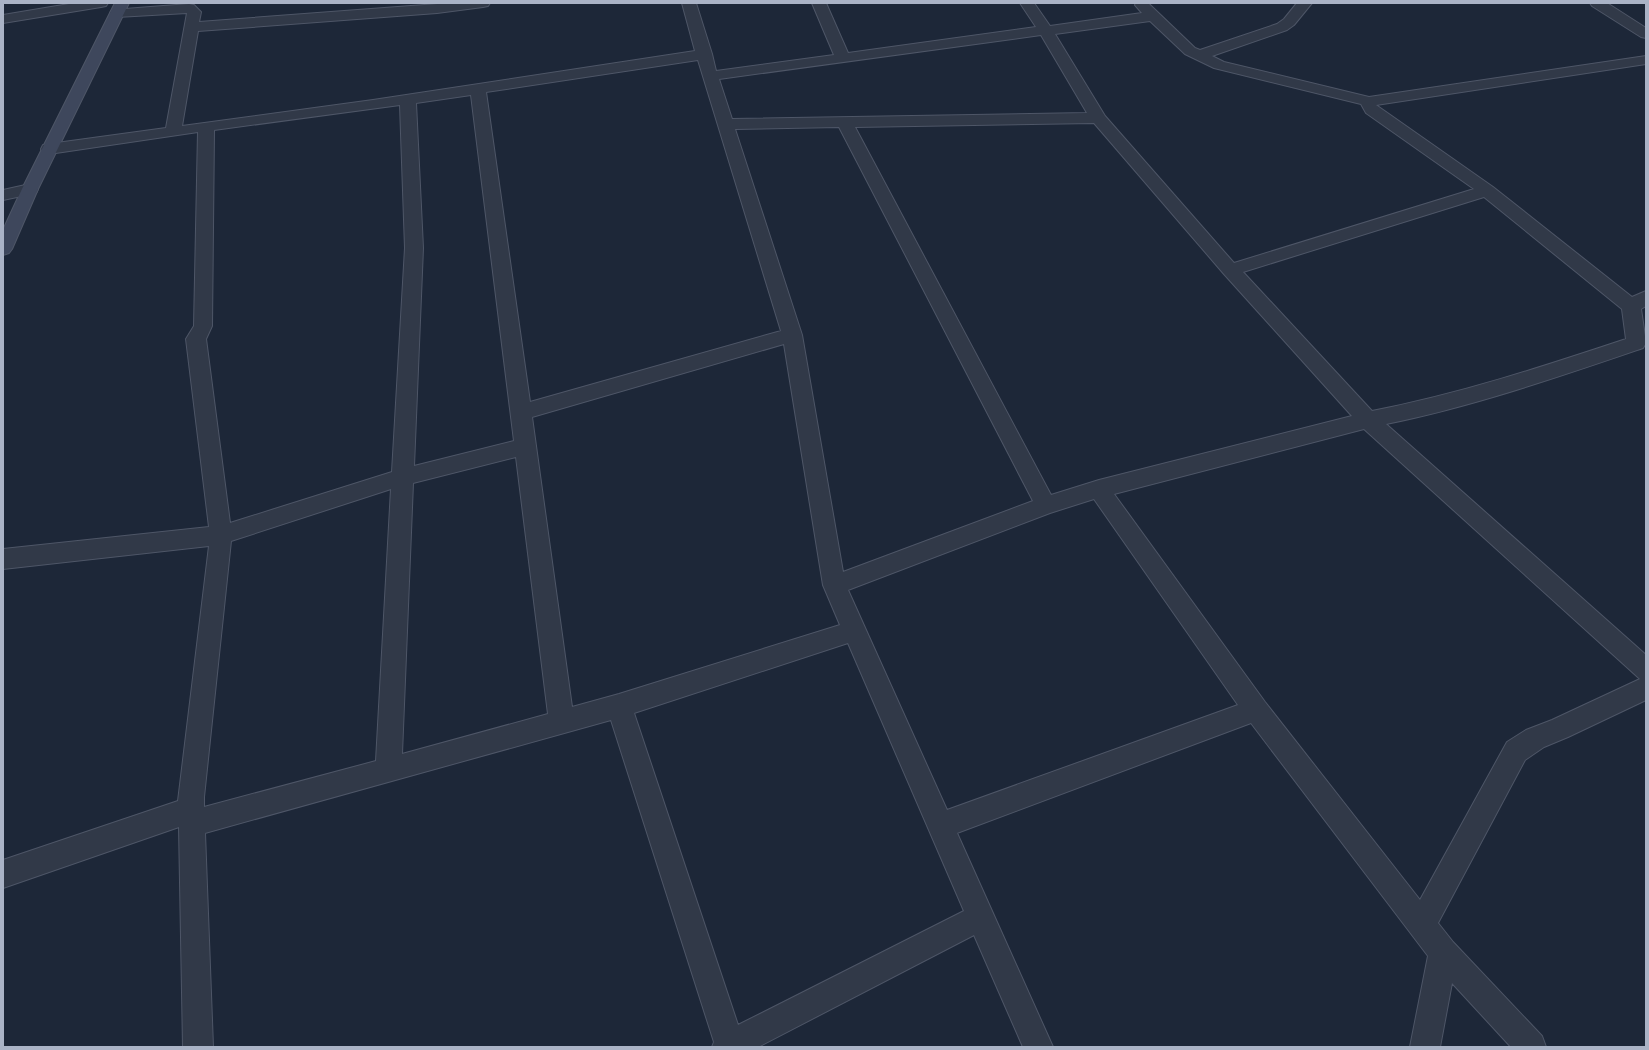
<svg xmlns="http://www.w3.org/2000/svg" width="1649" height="1050" viewBox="0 0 1649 1050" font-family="Lato,sans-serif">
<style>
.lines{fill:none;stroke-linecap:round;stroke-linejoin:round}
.street-casing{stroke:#4e5667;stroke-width:2}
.secondary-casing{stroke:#4e5667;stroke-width:2}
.street{fill:#313948;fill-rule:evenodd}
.secondary{fill:#3e475c;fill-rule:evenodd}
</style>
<rect width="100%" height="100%" fill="#1d2738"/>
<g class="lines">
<g class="street-casing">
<path id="street" d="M75,3H108L106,6L101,7L3,23V15Z
M451,3H490L488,6L483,7L437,13L198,31L182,126L373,100L695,51L682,3H696L712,54L716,71L834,55L812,3H826L848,53L1036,27L1020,3H1034L1050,26L1142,13L1135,5L1136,3H1148L1195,48L1200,50L1277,24L1284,19L1297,3H1312L1294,25L1287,30L1212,56L1224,62L1369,97L1646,56V64L1376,105L1493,187L1632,297L1646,291V306L1641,309L1646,343L1643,348C1558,377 1474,406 1386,424L1646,655V700L1568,737L1544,747L1525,760L1438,923L1453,942L1542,1036L1546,1047H1511L1452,983L1440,1047H1410L1428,956L1251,723L957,833L1053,1047H1023L974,935L758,1047H712L714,1042L611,720L205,833L213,1047H183L179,827L3,888V860L178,801L209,546L3,569V549L209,527L186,339L194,326L198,132L49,154L43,153L41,149L43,145L49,144L166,128L187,13L117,17L112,16L110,13L112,10L189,4L194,5L201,12L199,22ZM1150,21L1185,54L1214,68L1361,104L1366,113L1474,189L1234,263L1105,116L1055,34ZM1041,35L1087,113L732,119L719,79ZM698,60L781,331L530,402L486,92ZM471,95L514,441L414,466L423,248L416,103ZM400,105L405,248L392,472L230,523L206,339L212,326L214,130ZM1094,123L1224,274L1352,416L1099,480L1051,495L855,127ZM839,127L1033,501L843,572L802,335L735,129ZM1484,197L1622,309L1626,339C1542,367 1459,394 1372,411L1243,272ZM784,344L823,585L840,625L619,694L572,707L532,417ZM1364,429L1640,679L1552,720L1526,730L1507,742L1420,900L1265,702L1114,494ZM516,457L548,714L402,754L413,483ZM391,489L376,761L204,807V797L231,541ZM1094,499L1238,705L947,810L848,590L1050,513ZM848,643L964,911L738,1025L634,713Z
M1590,3H1607L1646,28V38L1641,37L1592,6Z
M30,184L36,185L38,189L36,193L3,200V190Z"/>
</g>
<g class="secondary-casing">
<path id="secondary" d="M115,3H129L38,189L12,249L9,253L3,255V230L22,189Z"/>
</g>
<use href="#street" class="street"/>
<use href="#secondary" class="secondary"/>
</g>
<rect width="1649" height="1050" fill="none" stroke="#aab3c6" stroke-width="8"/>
</svg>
